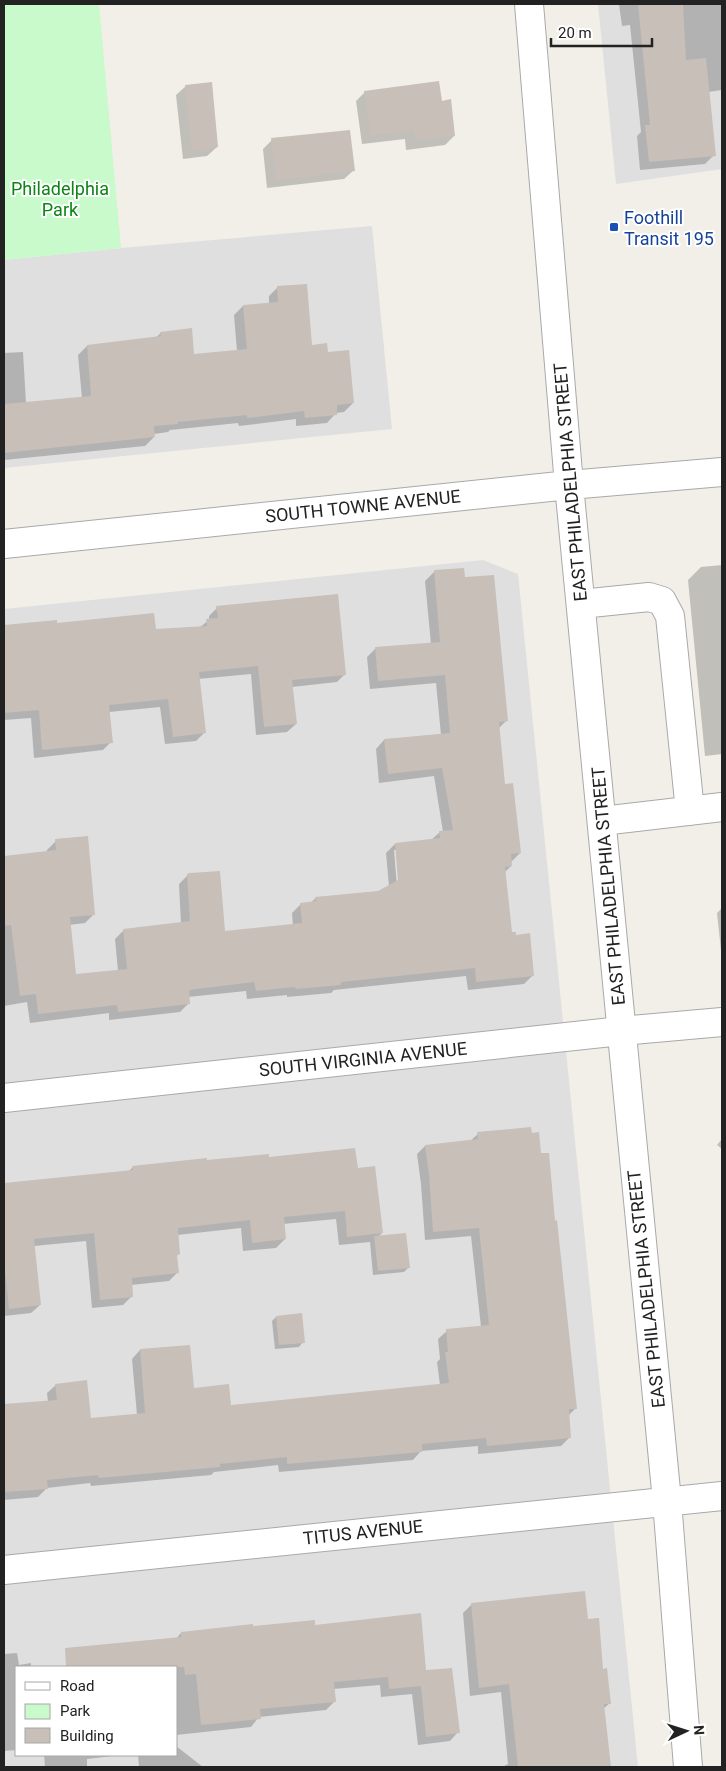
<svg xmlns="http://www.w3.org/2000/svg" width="726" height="1771" viewBox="0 0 726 1771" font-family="Roboto,sans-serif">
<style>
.residential{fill:#e0dfdf;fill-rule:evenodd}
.park{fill:#c8facc}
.shadow{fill:#0003;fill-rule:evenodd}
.building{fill:#c7bfb8}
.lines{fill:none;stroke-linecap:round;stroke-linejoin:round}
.minor-casing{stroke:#a9a9a9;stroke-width:30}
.minor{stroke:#fff;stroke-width:28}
.transit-dot{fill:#1a4fb4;stroke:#fff;stroke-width:2}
.labels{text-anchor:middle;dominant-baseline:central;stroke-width:4;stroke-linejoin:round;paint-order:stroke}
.park-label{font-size:18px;fill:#0c8416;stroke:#fff}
.transit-label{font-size:18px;fill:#164399;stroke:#fff;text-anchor:start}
.street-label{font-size:18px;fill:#222;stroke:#fff}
</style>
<rect width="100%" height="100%" fill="#f2efe9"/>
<path class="residential" d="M598,4H722V169L616,184Z
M372,226L392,429L4,468V260L121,248Z
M483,560L518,574L638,1767H4V609ZM16,1667H176V1755H16Z"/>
<path class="park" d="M4,4H99L121,248L4,260Z"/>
<path class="shadow" d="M619,4H722V90L708,92L714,155L705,164L640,170L637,136L641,132L630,25L622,26Z
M186,86L217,147L207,156L183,159L176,95Z
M365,92L441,102L454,136L445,145L406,150L405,139L362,144L356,101Z
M272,140L354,170L344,179L267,188L263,149Z
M278,287L311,346L327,354L353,403L344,412L336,413L327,423L296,426V419L239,426L238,423L170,430L168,432L154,434V437L145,446L4,460V353L23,352L26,403L82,398L78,355L87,346L155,338L161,333L193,356L237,351L234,315L243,306L269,304V296Z
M722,565V754L705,756L688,580L701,567Z
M434,572L464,579L506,721L498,729L504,785L520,853L510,863L511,866L504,873L511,934L533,975L524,984L468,990L466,976L334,990L331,993L287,997V995L247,999L246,991L188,997L189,1003L180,1012L109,1020V1013L30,1023L27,1002L4,1006V891L39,888L47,850L56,841L94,914L85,923L69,925L75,975L118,971L115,939L124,930L181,924L179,884L188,875L224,933L293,926L292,913L301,904L310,903L316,898L378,892L389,886L386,853L395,844L431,840L440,832H443L434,776L379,783L376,749L384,740L441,735L436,683L370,689L367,657L376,648L431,644L425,581ZM394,850H396L400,887H397Z
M217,608L345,674L337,682L292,687L296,724L287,732L256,735L251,674L198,679L205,732L196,741L165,744L160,707L109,712L111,742L103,750L34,758L31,718L4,720V627L56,622V624L155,631L199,628L209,620V616Z
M722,908V960L717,913Z
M478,1134L576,1408L568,1416L570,1437L561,1446L478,1454V1446L421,1451L413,1460L279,1472L278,1465L214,1472L211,1475L91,1486L90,1483L47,1488L38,1497L4,1500V1405L48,1402L47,1393L56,1385L90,1420L137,1415L132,1359L140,1350L193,1389L230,1407L440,1385L437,1362L440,1359L438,1339L447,1331L481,1327L471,1236L425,1240L421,1184L417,1154L425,1146L470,1141Z
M722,1139V1149L717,1145Z
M268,1159L357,1169L382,1233L378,1237L409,1267L404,1272L373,1275L370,1242L339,1245L336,1219L283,1224L285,1239L276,1248L243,1251L241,1228L177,1235L179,1254L176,1256L178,1272L169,1281L131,1285L132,1296L123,1305L92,1308L86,1241L34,1246L40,1305L31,1313L4,1316V1203L28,1200L128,1172L133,1167Z
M301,1314L303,1342L299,1347L275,1349L272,1321L276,1317Z
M472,1604L587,1621L602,1670L610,1703L603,1709L610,1767H502L508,1764L501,1692L470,1696L463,1613Z
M314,1626L425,1672L458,1732L450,1741L418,1745L412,1694L381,1697L380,1685L333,1689L335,1701L326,1710L259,1717L251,1727L176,1735V1667H59L74,1666L176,1639L181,1633L252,1628Z
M17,1653L19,1665L31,1663V1667H16V1750L4,1751V1654Z
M176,1746L203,1767H139L138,1755H176Z
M44,1755H121L87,1759V1767H45Z"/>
<path class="building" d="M638,4H683L686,60L706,58L716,156L649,162L645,125H650Z
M439,81L442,101L451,99L455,136L415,141L414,131L371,136L364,91Z
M212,82L218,147L192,151L185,85Z
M350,130L355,171L276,180L271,138Z
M307,284L312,345L327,343L328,352L349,350L354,403L337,405V415L305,418L304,411L247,418V415L178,422V424L154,426L155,437L4,453V404L91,396L87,345L161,336L160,332L192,328L194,354L247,349L243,305L278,302L277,286Z
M464,568L465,577L494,575L508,721L499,722L505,784L513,783L521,853L511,854L512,866L505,867L512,932H516V935L530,933L534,976L476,982L475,968L341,982V985L296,989L295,987L256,991L254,982L189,990L190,1004L118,1012L117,1005L38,1014L36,994L20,996L11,925L4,926V856L56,850L55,839L88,836L95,915L70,917L76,974L127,969L123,929L190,921L187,874L190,873L220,871L225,931L302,923L300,903L316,901L315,897L378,891L398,880L395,843L440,838L439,831L453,830L442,768L388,774L384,739L450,733L445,675L378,681L375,647L440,642L434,570Z
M338,594L346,675L292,680L297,724L264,727L258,666L199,672L206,733L173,737L168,699L109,705L113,743L42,750L39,710L4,713V625L57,620V623L154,613L156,629L207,626L206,619L218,618L216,606Z
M531,1127L532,1133L539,1132L541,1153H549L555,1221L557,1220L577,1409H569L571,1438L487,1446L486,1438L422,1444V1452L287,1464V1457L220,1464V1467L99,1478L98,1475L47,1480L48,1489L4,1492V1404L57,1400L55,1384L87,1380L91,1418L145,1413L140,1349L190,1345L194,1388L229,1384L231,1405L449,1383L445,1352H448L446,1329L489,1325L479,1228L433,1232L429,1175L425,1145L478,1139L477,1132Z
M355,1148L358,1168L375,1166L383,1233L347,1237L345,1211L284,1217L286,1239L252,1243L250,1220L178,1228L180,1254L177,1255L179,1273L132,1278L133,1297L100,1300L94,1233L34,1239L41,1305L9,1309L4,1261V1183L133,1170L132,1166L207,1158V1160L269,1154V1157Z
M406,1233L410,1268L378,1271L374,1236Z
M302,1313L305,1343L279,1345L276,1316Z
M585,1591L588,1619L599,1618L603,1669L607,1668L611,1704H604L611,1767H518L509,1684L479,1688L471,1603Z
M421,1613L426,1670L452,1668L460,1733L426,1737L421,1686L389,1689L388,1677L334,1682L336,1702L260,1709L261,1719L201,1725L196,1674L185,1675L184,1667H66L65,1648L181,1637V1632L253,1624V1626L315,1620V1625Z"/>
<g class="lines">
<g class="minor-casing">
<path id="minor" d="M529,4L569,485L667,1501L688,1767
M4,544L569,485L722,472
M581,604L649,597L662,601L670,616L690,811
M602,821L722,807
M4,1098L621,1031L722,1022
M4,1570L722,1496"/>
</g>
<use href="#minor" class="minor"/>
</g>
<rect class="transit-dot" x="609" y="222" width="10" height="10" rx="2.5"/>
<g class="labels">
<g class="park-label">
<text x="60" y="188">Philadelphia<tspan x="60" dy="21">Park</tspan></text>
</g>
<g class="transit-label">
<text x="624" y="217">Foothill<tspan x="624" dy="21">Transit 195</tspan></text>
</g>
<g class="street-label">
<text transform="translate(570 482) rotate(-95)">EAST PHILADELPHIA STREET</text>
<text transform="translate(363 506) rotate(-6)">SOUTH TOWNE AVENUE</text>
<text transform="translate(608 886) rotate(-95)">EAST PHILADELPHIA STREET</text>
<text transform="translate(363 1059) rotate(-6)">SOUTH VIRGINIA AVENUE</text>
<text transform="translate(646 1289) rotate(-96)">EAST PHILADELPHIA STREET</text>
<text transform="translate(363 1532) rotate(-6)">TITUS AVENUE</text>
</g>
</g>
<rect width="726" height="1771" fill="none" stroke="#222222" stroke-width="10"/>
<rect x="15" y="1666" width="162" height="90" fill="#ffffff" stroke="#a7a7a7"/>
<rect x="25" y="1682" width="25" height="8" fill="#ffffff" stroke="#a7a7a7"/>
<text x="60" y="1691" font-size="15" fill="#222222">Road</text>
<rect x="25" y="1704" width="25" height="15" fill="#c8facc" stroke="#a7a7a7"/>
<text x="60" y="1716" font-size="15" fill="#222222">Park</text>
<rect x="25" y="1728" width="25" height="15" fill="#c7bfb8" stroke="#a7a7a7"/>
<text x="60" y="1741" font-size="15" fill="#222222">Building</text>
<g transform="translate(686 1731) rotate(86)" stroke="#ffffff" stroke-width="4" paint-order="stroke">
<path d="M0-4L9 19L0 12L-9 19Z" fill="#222222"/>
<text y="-8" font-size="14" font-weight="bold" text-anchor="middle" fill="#222222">N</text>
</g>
<path d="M551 38v8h101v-8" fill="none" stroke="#222222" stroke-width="2.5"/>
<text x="558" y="38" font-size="15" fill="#222222" stroke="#ffffff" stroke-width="4" paint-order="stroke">20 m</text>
</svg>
